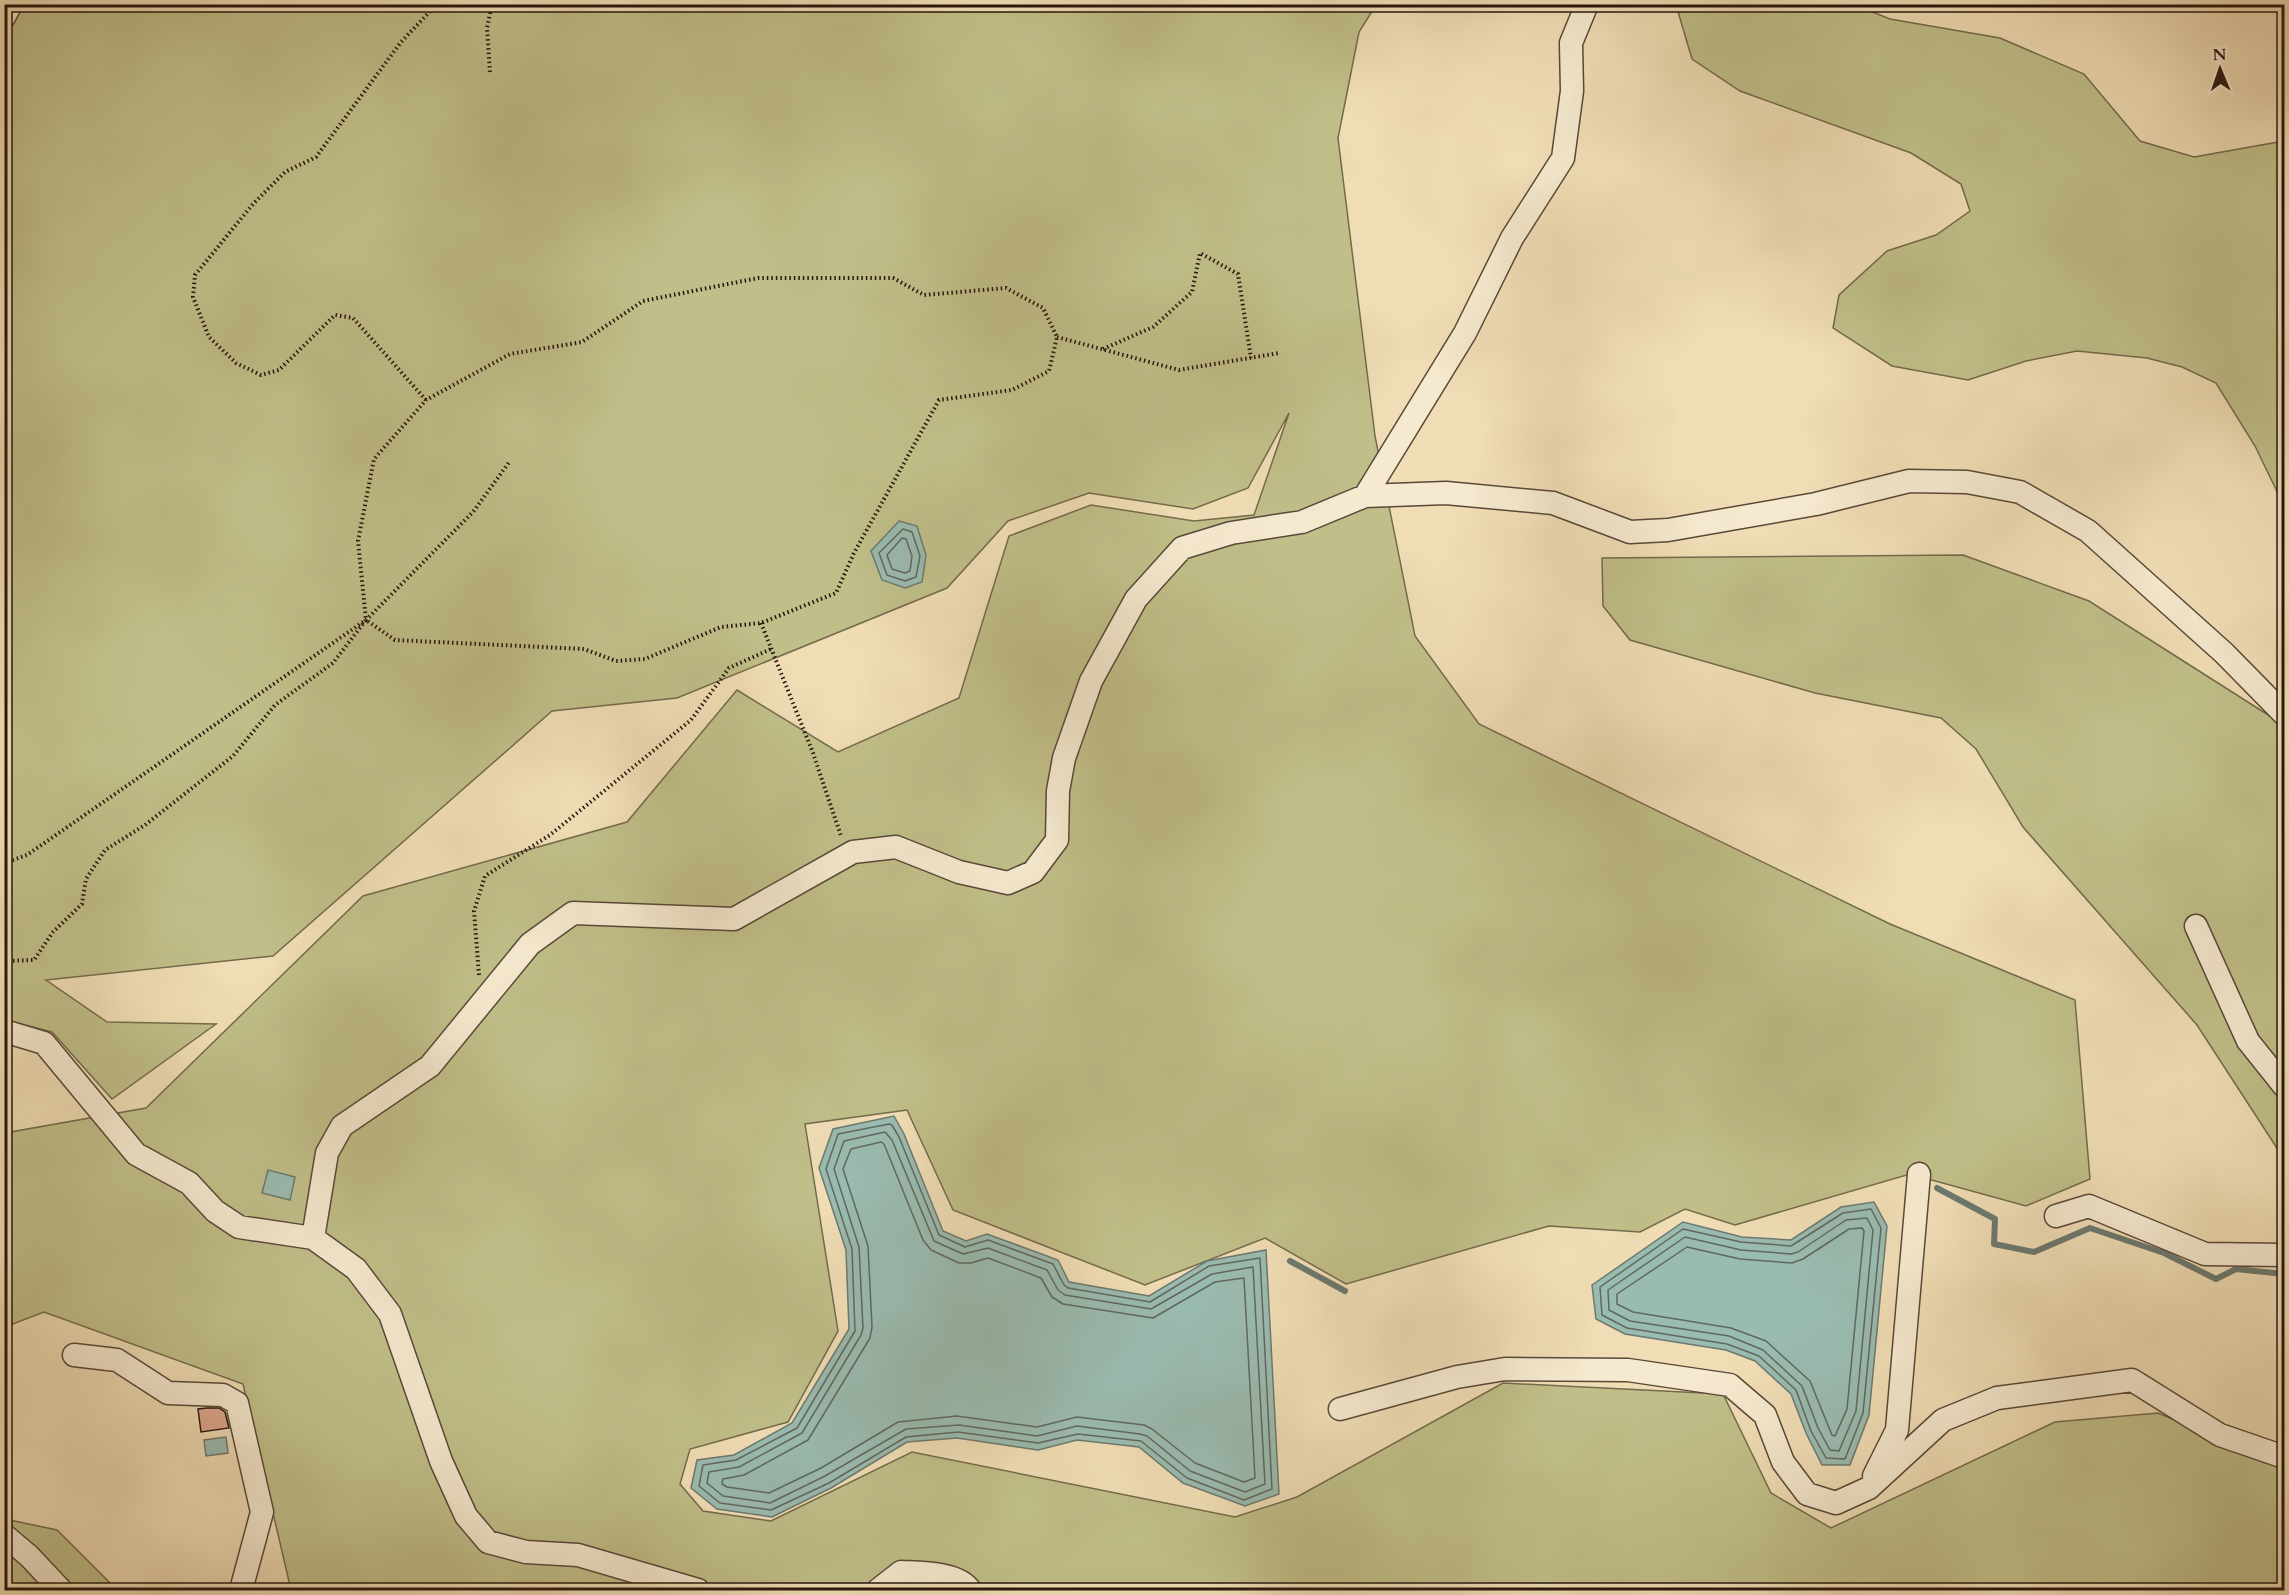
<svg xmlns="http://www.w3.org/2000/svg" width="2289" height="1595" viewBox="0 0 2289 1595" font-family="Cardo,serif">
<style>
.green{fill:#c0bf89;stroke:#746a4c;stroke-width:1.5}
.water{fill:#9abbb0;stroke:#6c796f;stroke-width:1.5}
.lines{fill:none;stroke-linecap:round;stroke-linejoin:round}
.shore{stroke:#60685f;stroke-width:1.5}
.stream{stroke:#6c796f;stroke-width:6}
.building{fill:#dea68e;stroke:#27160e;stroke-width:1.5}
.minor-casing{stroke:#594838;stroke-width:25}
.path{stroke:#27160e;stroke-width:4;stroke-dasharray:1.5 3;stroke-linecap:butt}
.minor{stroke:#f5e9cf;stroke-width:22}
</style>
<rect width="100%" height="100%" fill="#f0ddb5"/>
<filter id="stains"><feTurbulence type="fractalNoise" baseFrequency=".00333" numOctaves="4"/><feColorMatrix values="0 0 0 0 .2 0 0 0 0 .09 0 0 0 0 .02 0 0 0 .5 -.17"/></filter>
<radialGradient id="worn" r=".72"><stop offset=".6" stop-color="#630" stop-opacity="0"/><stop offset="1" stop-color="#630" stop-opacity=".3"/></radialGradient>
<path class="green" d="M5,5H1376L1359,32L1338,138L1375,436L1415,636L1479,724L1890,924L2075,1000L2090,1179L2026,1206L1910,1174L1735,1225L1685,1209L1640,1232L1549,1226L1346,1284L1265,1238L1145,1285L953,1210L907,1110L805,1124L838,1331L788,1422L690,1449L680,1484L703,1511L771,1521L912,1452L1235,1517L1297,1497L1503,1383L1723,1394L1771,1493L1831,1528L2055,1422L2158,1413L2284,1465V1590H291L243,1384L44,1312L5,1327V1133L146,1108L363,896L627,822L737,690L838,752L959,698L1009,536L1091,505L1194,521L1254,515L1289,413L1248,488L1193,509L1089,493L1008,521L947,588L677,698L552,711L273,956L46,980L107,1022L216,1024L112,1099L52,1032L5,1020Z
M1676,5H1855L1890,19L2000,38L2084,74L2140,141L2194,157L2284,141V506L2255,446L2216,383L2182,367L2147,358L2077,351L2026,361L1968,380L1892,366L1833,328L1839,295L1887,251L1936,235L1970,211L1961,184L1911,153L1740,91L1692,59Z
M1963,555L2089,601L2284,725V1159L2197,1025L2023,827L1976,749L1941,718L1815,693L1630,640L1603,606L1602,558Z
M5,1519L57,1530L117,1590H5Z"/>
<path class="water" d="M899,521L917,526L926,555L922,582L905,588L882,580L871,551Z
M894,1116L904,1134L943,1231L966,1241L987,1234L1058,1260L1069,1282L1149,1296L1207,1261L1266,1250L1279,1494L1245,1506L1183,1483L1139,1447L1077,1440L1038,1450L957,1438L907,1442L831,1488L772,1517L717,1509L691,1488L697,1460L734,1455L792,1423L849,1329L846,1250L819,1168L833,1129Z
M268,1170L295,1177L290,1200L262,1193Z
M1874,1202L1887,1226L1869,1415L1850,1465H1822L1806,1433L1791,1394L1755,1361L1726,1350L1625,1334L1596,1319L1592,1285L1683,1222L1742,1237L1791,1240L1841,1207Z
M226,1437L228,1453L206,1456L204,1440Z"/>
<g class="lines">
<path class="shore" d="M903,529L912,532L920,556L916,577L905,581L887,575L879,553Z
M902,538L906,539L912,556L910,571L905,573L892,569L887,555Z
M889,1124L892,1125L899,1137L939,1235L965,1247L988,1240L1053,1264L1064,1285L1068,1288L1150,1302L1209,1266L1260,1258L1272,1489L1244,1500L1187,1478L1141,1441L1078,1434L1038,1443L958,1432L906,1437L829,1483L771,1510L720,1503L699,1486L703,1465L736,1460L797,1428L855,1331L852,1249L826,1169L838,1134Z
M885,1132L892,1140L934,1241L963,1254L988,1248L1047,1270L1058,1290L1065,1295L1151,1309L1212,1274L1253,1267L1265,1484L1245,1492L1190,1471L1147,1436L1140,1434L1077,1426L1037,1436L959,1425L906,1429L825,1476L770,1503L723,1496L707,1483L709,1472L739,1467L802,1433L861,1335L863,1328L859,1247L834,1169L844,1141Z
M881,1142L884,1144L923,1240L931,1250L959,1263H971L988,1258L1041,1278L1052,1297L1063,1304L1153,1318L1215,1282L1244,1278L1255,1478L1244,1482L1195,1463L1152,1429L1144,1425L1077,1417L1037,1427L957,1416L898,1422L821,1468L769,1493L727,1487L722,1484L723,1479L744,1475L808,1440L870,1338L872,1327L868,1246L843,1169L851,1149Z
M1871,1209L1881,1228L1863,1413L1845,1459L1826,1458L1811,1431L1796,1390L1759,1356L1727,1344L1627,1328L1602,1315L1600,1287L1683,1229L1741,1242L1791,1246L1843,1213Z
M1867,1218L1873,1230L1856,1411L1839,1451L1830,1450L1818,1428L1802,1386L1763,1350L1729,1336L1630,1321L1609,1310L1608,1290L1685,1237L1741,1250L1791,1254L1798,1252L1846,1220Z
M1862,1228L1864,1231L1847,1409L1835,1436L1832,1435L1810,1381L1766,1341L1731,1328L1633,1312L1617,1304V1294L1687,1247L1740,1259L1792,1263L1803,1259L1849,1229Z"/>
<path class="stream" d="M1937,1188L1995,1219L1994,1244L2034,1252L2090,1228L2164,1253L2216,1279L2236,1269L2284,1274
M1290,1261L1345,1291"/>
</g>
<path class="building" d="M207,1408H219L225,1412L229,1428L201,1432L198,1409Z"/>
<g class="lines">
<g class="minor-casing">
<path id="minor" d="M4,17L11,4
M1365,496L1465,333L1512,238L1563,158L1572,91L1571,43L1587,4
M2196,926L2248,1041L2284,1086
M4,1031L44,1043L136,1154L189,1183L215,1211L239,1227L313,1238L356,1269L390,1314L441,1461L466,1516L488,1542L526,1552L578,1555L698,1590
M2056,1216L2089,1206L2205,1254L2284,1255
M313,1238L327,1153L342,1126L430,1066L530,944L573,913L734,919L853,852L896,847L959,872L1008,883L1033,872L1057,840L1058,791L1064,758L1091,681L1136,599L1182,548L1231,533L1302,522L1365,496L1446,493L1553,503L1630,532L1668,530L1816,504L1909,481L1967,482L2020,492L2088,531L2224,653L2284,714
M74,1355L117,1360L168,1393L223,1395L237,1403L262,1512L241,1590
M1340,1409L1457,1377L1505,1369L1628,1370L1730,1385L1765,1415L1783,1462L1807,1494L1836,1503L1869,1488L1943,1420L1997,1398L2132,1380L2220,1435L2284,1457
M1874,1476L1897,1430L1919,1174
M4,1535L29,1556L61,1590
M878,1590L901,1572C921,1573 958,1572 970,1590"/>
</g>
<path class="path" d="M490,72L487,28L492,4
M1057,337L1179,370L1279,353
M1103,349L1153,327L1192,292L1200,253L1238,274L1251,358
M426,400L353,318L335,315L279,370L261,375L236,363L209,337L193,297L195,275L253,204L285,172L316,157L401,42L437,4
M761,623L813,753L841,836
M4,863L27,855L366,620L473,512L510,461
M4,961L34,960L53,932L82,904L86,879L105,850L145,825L233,756L275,705L333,663L366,620L358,541L374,459L426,400L510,354L582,342L643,301L758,278H893L924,295L1006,288L1043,308L1057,337L1049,371L1012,390L939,400L854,553L836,593L761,623L721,627L645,659L616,661L584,649L395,640L366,620
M479,975L474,911L485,876L550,835L691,720L729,668L771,649"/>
<use href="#minor" class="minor"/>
</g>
<rect width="2289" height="1595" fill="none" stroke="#f0ddb5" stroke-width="24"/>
<rect x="6" y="6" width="2277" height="1583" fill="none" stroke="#27160e" stroke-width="3"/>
<rect x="12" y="12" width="2265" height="1571" fill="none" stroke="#27160e" stroke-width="1.5"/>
<g transform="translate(2220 69) rotate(358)" stroke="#f5e9cf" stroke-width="4.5" paint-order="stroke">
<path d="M0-4.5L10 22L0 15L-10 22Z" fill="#27160e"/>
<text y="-9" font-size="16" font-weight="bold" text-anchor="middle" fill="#27160e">N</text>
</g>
<rect width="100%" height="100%" filter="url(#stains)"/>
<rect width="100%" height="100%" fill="url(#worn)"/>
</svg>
